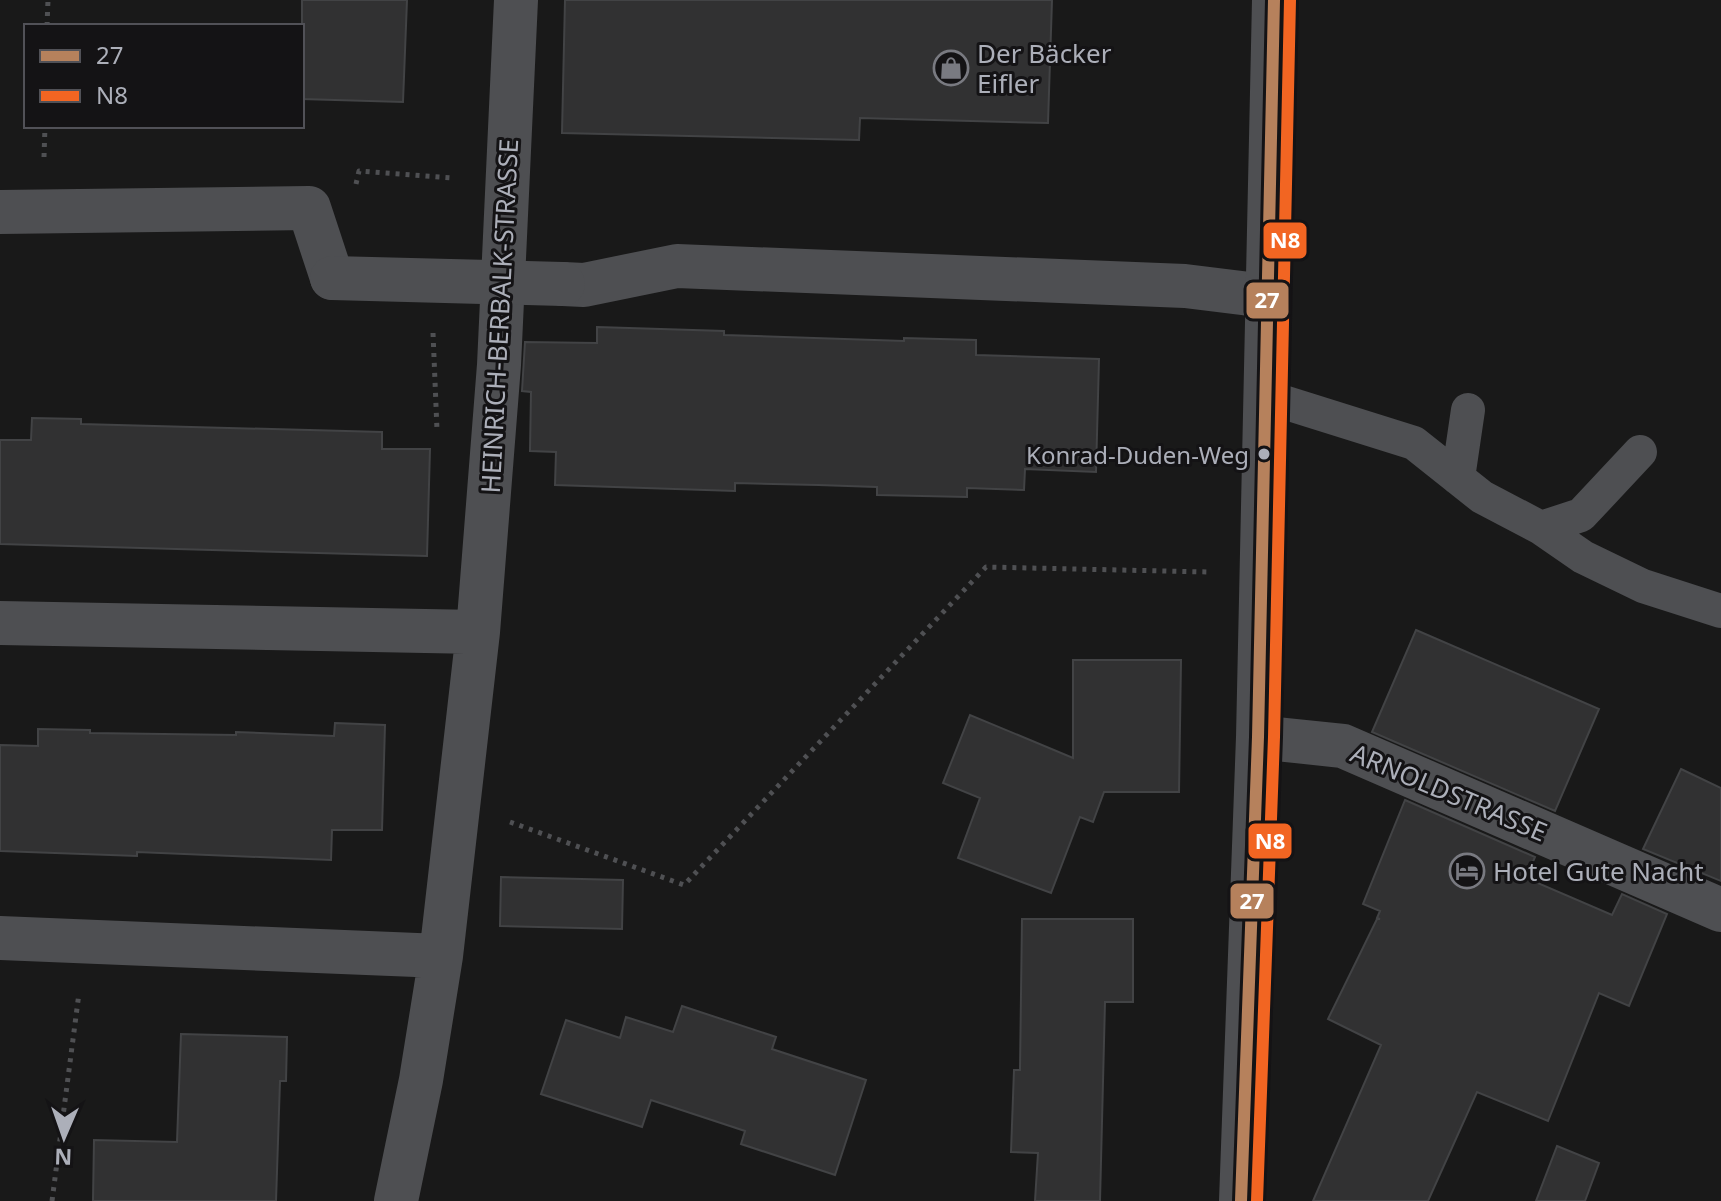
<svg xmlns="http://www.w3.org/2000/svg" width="1721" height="1201" viewBox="0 0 1721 1201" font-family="'Noto Sans',sans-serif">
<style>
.building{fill:#313132;stroke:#424345;stroke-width:2}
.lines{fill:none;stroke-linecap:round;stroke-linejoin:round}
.path{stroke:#4f5053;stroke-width:5;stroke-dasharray:4 6;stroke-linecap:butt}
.service{stroke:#4e4f52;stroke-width:34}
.pedestrian{stroke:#4e4f52;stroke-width:44}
.minor{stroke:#4e4f52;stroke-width:44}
.pedestrian-bridge{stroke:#4e4f52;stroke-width:44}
.bus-1-casing{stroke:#141315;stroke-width:18}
.bus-2-casing{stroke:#141315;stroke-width:18}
.bus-1{stroke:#b6815c;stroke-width:12}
.bus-2{stroke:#f26522;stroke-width:12}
.bus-dot{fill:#acafb9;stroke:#141315;stroke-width:3}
.labels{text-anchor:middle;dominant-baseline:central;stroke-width:6;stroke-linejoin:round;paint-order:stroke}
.bus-label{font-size:24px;fill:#acafb9;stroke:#141315;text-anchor:end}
.poi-label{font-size:26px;fill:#acafb9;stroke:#141315;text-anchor:start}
.street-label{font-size:26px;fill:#acafb9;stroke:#141315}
.line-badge{stroke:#141315;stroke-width:3}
.badge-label{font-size:22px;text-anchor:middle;font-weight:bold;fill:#fff}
</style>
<rect width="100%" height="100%" fill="#191919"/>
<path class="building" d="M302,0H407L403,102L302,99Z
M565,0H1052L1048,123L860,118L859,140L562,133Z
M597,327L724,331V335L904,341V338L976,340V355L1099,359L1096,472L1025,469L1024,490L967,488V497L877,495V487L818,485L735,483V491L555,485L556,452L530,451L531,392L522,391L525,342L597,343Z
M32,418L81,419V424L382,432V449H430L427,556L0,544V440H31Z
M1416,630L1599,709L1555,811L1372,732Z
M1073,660H1181L1179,792H1104L1093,822L1080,817L1051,893L958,858L980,798L943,783L970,715L1073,758Z
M335,723L385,725L382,830H332L331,860L137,852V856L0,851V745L38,746V729L90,730V733L236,735V732L334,736Z
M1681,769L1721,788V881L1643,849Z
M1405,800L1535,857L1526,878L1612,915L1622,894L1667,914L1629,1006L1599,993L1548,1121L1477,1092L1428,1201H1313L1381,1045L1328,1019L1377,919H1380L1377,918L1380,911L1363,904Z
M501,877L623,880L622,929L500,926Z
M1022,919H1133V1002H1105L1100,1201H1035L1038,1153L1011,1152L1014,1070H1020Z
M682,1006L776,1037L772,1049L866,1080L835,1175L741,1144L745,1131L651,1100L642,1127L541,1094L566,1020L620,1038L626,1017L673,1032Z
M181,1034L287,1037L286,1081H280L276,1201H93L94,1140L177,1142Z
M1557,1146L1599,1163L1585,1201H1536Z"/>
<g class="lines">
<path class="path" d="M47,26L48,0
M44,157L45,126
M356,184L359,171L453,178
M433,333L437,430
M510,822L684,885L986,567L1208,572
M52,1201L79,993"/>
<path class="service" d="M1264,396L1414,443L1482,497L1541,528L1581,515L1640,452
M1458,478L1468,410
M1541,528L1583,557L1643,586L1721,611"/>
<path class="pedestrian" d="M0,212L309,208L332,278
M563,284L584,285L677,266L1185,286L1266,296"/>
<path class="minor" d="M0,623L478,632
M1258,737L1343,746L1721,910
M0,938L441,956
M396,1201L421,1080L441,956L478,632L499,365L516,0
M1241,1201L1258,737L1274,0"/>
<path class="pedestrian-bridge" d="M332,278L563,284"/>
<g class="bus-1-casing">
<path id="bus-1" d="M1241,1201L1258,737L1274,0"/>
</g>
<g class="bus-2-casing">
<path id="bus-2" d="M1257,1201L1274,737L1290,0"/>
</g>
<use href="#bus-1" class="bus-1"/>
<use href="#bus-2" class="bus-2"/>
</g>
<defs>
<g id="shop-ring" transform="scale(1.8)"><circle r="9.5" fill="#141315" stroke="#797a81" stroke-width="1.5"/><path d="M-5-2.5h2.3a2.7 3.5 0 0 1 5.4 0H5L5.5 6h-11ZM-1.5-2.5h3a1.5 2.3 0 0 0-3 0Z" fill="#797a81"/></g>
<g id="hotel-ring" transform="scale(1.8)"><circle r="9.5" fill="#141315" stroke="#797a81" stroke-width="1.5"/><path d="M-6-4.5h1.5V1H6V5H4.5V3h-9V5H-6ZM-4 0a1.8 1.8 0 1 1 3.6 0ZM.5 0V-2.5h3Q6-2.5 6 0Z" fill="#797a81"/></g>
</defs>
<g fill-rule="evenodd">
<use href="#shop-ring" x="951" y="68"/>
<use href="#hotel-ring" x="1467" y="871"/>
</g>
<circle class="bus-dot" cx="1264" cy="454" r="7"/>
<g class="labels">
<g class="bus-label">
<text x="1249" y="454">Konrad-Duden-Weg</text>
</g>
<g class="poi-label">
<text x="977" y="53">Der Bäcker<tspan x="977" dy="30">Eifler</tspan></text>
<text x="1493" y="871">Hotel Gute Nacht</text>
</g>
<g class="street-label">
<text transform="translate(499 316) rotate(-87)">HEINRICH-BERBALK-STRASSE</text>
<text transform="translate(1449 792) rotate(23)">ARNOLDSTRASSE</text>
</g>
</g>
<g class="line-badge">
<rect x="1262" y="221" width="46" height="39" rx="8" fill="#f26522"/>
<rect x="1245" y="281" width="45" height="39" rx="8" fill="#b6815c"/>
<rect x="1247" y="822" width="46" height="38" rx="8" fill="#f26522"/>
<rect x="1229" y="882" width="46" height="38" rx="8" fill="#b6815c"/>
</g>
<g class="badge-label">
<text x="1285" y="248">N8</text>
<text x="1267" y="308">27</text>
<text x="1270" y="849">N8</text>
<text x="1252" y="909">27</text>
</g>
<rect x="24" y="24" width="280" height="104" fill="#141315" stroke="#515157" stroke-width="2"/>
<rect x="40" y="50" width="40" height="12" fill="#b6815c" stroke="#515157" stroke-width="2"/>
<text x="96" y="64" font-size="24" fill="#acafb9">27</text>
<rect x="40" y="90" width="40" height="12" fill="#f26522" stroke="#515157" stroke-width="2"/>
<text x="96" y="104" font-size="24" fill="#acafb9">N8</text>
<g transform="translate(64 1137) rotate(182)" stroke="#141315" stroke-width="6" paint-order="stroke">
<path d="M0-6L14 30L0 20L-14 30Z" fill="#acafb9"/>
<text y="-12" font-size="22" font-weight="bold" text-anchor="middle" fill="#acafb9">N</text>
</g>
</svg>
